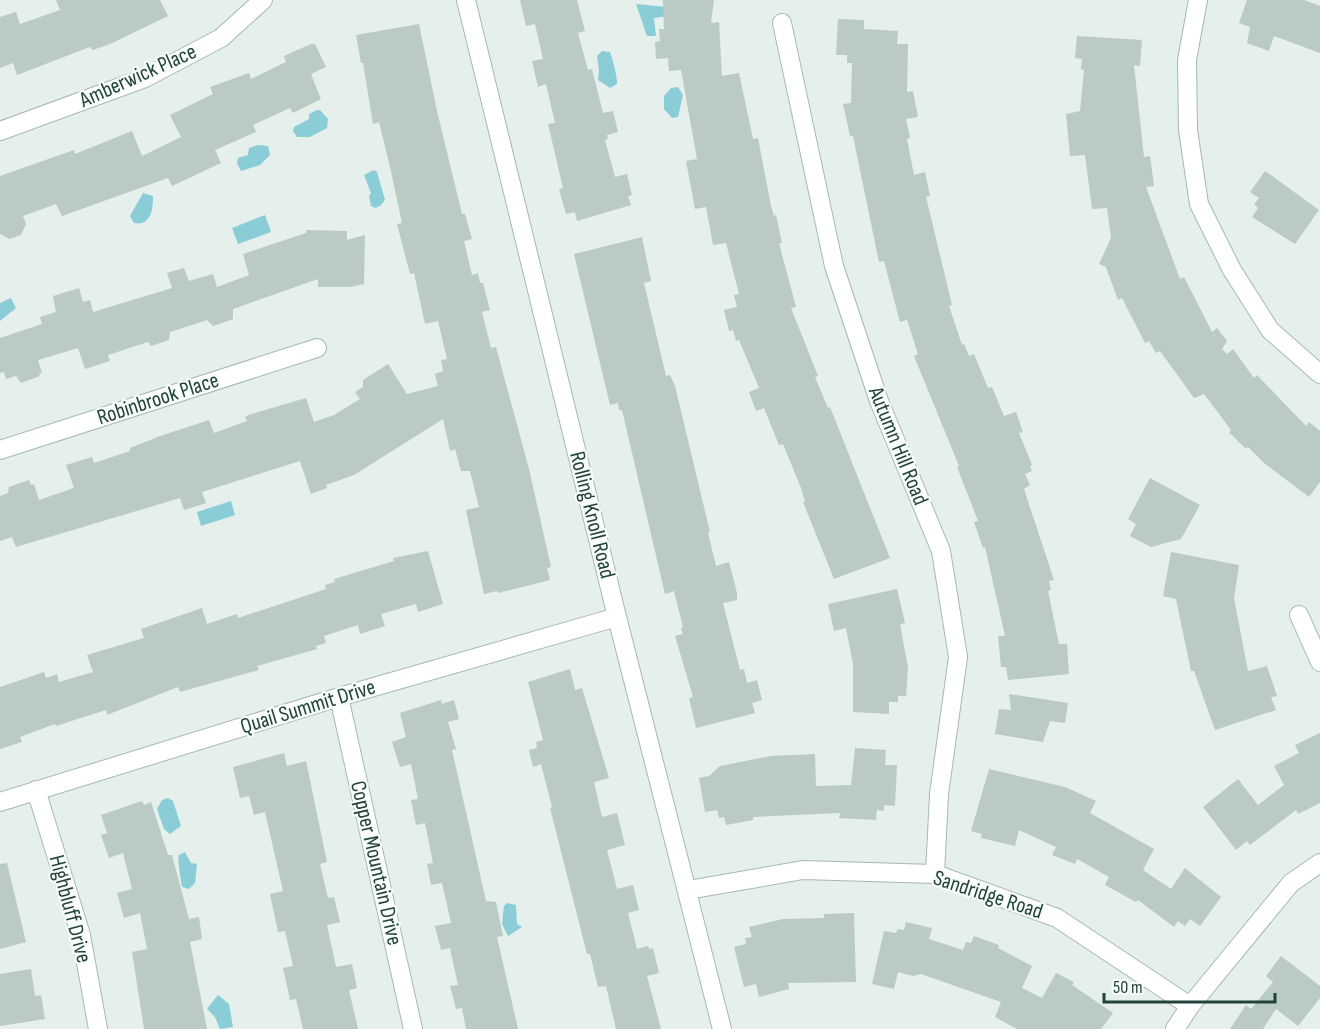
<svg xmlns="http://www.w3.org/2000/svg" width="1320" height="1029" viewBox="0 0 1320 1029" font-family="'Sofia Sans Condensed',sans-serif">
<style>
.water{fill:#8acdd7}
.building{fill:#bacac4}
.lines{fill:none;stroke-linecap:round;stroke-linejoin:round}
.minor-casing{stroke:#a7b8b2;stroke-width:20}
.minor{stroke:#fff;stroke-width:18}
.labels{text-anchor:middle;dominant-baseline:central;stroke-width:4.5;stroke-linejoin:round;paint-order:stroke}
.street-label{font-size:22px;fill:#22433a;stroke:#f7fbf9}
</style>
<rect width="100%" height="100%" fill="#e5efeb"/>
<path class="water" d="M636,4L667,7L668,16L654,18L656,36H647Z
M602,51L610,52C612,56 618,80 617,84L610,88L598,80L599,70L597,56Z
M678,87L683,95L678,117L672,118L664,109V96L671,88Z
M317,110H320L328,119L327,128L310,137H297L293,131L294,127L309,119V114Z
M258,145L268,146L270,155L260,165L241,171L237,163L238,158L248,155L249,148Z
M374,170L377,172L385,200L380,206L375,208L371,206L369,196L371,193L364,175Z
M143,193L153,196C153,210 151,226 134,223L130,216Z
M265,215L271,232L238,244L232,228Z
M11,298L16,308L0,321V303Z
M231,501L235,515L201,526L197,512Z
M168,798L173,801L181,826L170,834L164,829L157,809L162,800Z
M185,852L191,863L197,864L195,883L189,889L182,887C181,882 177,858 179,855Z
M507,903L516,905L517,924L522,927L508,936L502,924L504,906Z
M218,995L229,1004L233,1027L220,1029L215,1017L207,1009Z"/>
<path class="building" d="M56,0H160L168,16L110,44L93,50L90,47L17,75L13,63L0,68V17L16,12L20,24L60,10Z
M520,0H577L585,31L578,33L588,70L592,69L603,113L613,111L618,132L607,135L608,139L605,140L615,177L627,174L632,195L628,196L631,205L577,221L575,212L566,214L559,189L563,188L548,124L555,123L546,84L538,87L532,61L543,59L535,24L526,26Z
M663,0H714L711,23L719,22L722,76L739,73L753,139L758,138L771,206L774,216L776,215L782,243H779L796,307L791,308L818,376L815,377L828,408L830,407L890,558L834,579L803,502L805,501L801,488L783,444L779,445L764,408L756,411L749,392L759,388L739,340L736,341L733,330L729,331L724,310L737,307L734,295L739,294L726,243L713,245L706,207L695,209L686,161L697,159L681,70L669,71L668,58L656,59L655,42L660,41L659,29H664Z
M1247,0H1304L1320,6V53L1274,36L1269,51L1247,43L1250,27L1239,23Z
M838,19L864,20V29L898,31L897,44H908L907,92L913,91L918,117L906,119L910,138L907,139L914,175L925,172L930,196L926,197L952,305L949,306L962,345L964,344L969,356L974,354L988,388L992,387L1004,416L1016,412L1023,432L1019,433L1032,465L1030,466L1032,471L1025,474L1030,485L1024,489L1054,580L1049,581L1051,590L1048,591L1059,644H1067L1069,674L1008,680L1006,667H1001L998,636H1005L985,547L983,548L974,522L978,521L957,467L959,466L914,356L918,354L907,320L900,322L884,261L879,262L853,136H850L843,104L851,103L852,63H847V55H836Z
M419,24L437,111L462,214H465L472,239L464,241L472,275L478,273L480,283H483L490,310L482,312L491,348L496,347L529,469L551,567L547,568L550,580L498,593L497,591L484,594L466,510L479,507L470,471H461L455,449L450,451L443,419L354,475L326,485L327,488L311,494L300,461L202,492L206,503L184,510L180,498L16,547L12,537L0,541V496L8,493L9,487L29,480L31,485L34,484L39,500L74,488L66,465L92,457L94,463L130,451V448L160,436L209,420L214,433L247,421L245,417L248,415L306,398L314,422L334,415L360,399L355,392L363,387V380L388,364L407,394L438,386L435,374L443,371L441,360L447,359L438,321L425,324L414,273L410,274L397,224L402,223L390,167L379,122L373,124L363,63H361L356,35Z
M1077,36L1142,40L1140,66L1134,65L1144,157L1150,156L1154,186L1146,187L1180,279L1184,277L1212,332L1217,328L1227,341L1222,349L1227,354L1233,349L1254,378L1257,375L1306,426L1309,422L1320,431V482L1309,497L1264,463L1248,447L1246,449L1229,432L1231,430L1204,394L1194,398L1160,351L1156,353L1149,341L1145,343L1122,298L1118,300L1106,267L1099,264L1111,238L1107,208L1092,209L1085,155L1070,156L1066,114L1080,111L1084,70L1081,69L1082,59L1075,58Z
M311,44H315L326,67L311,74L321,99L293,113L290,108L253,125L256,132L215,150L221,163L172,186L168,178L62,216L56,204L23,216L26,224L21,235L9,239L0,234V176L74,150L75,154L132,131L142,156L181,137L170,115L213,94L210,87L249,73L251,79L286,62L284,56Z
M1265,171L1319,210L1295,244L1252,217L1258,208L1254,204L1259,198L1250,192Z
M306,230L347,231V240L365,235L364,284L350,287H318V279L233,309V319L213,326L207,320L170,332L169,340L151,346L148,342L108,355L110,361L85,369L78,348L38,360L42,373H39L40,376L21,383L16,376L6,379L4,372L0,373V338L42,324L40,317L56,312L53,296L79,288L83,302L90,300L93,312L172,288L167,273L184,268L189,281L213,274L217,287L249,275L243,254L306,233Z
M642,237L651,281L644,283L666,376L670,375L675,386L710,532L708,533L716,566L729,562L737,593V600L723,603L740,670L744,669L747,683L757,680L762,700L752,703L755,713L696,728L689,698L693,697L675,636L683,634L681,628L683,627L674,591L665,594L622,410H619L618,403L610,405L574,254Z
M1150,478L1200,505L1181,539L1151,547L1130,536L1136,524L1128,519Z
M428,551L443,604L418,612L416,604L381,614L385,626L360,634L358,625L324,636L326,643L316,646L317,649L257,666L259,670L180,692L178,687L107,715L106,710L56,726L55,724L20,737L22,742L0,749V687L44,672L46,678L57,674L59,682L93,672L87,655L144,638L141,629L202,608L207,624L237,614L238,618L326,589L325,585L335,582L334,579L394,561L393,558Z
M1171,552L1239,565L1234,598L1248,671L1267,666L1277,696L1271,697L1276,710L1215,730L1194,671H1191L1176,599L1163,596Z
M897,589L905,623L900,624L908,668L906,696H898V702H889V714L853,712V664L846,628L834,631L828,604Z
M570,669L575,690L582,688L609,778L594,782L602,817L617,813L625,845L607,850L617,889L633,885L639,910L628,913L637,949L648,946L649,949L653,948L659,973L647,976L661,1029H616L606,986L598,987L590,954H587L550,808L552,807L541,764L533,767L529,750L537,748L536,742L543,740L528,682Z
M1009,694L1068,703L1065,723L1050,721L1043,742L995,734L999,709L1011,710Z
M441,700L442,704L454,700L459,719L448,722L456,749L452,750L486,901L496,902L503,936L497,937L518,1029H466L462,1008L456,1009L450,986L458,985L450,948L441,950L435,926L451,923L442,883L431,885L427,864L433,863L425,823L416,825L411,800L418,799L411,764L400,767L392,742L406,737L400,713Z
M1320,733V803L1298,814L1296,810L1250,845L1247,841L1236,850L1203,807L1238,779L1258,805L1284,785L1274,766L1299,753L1295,745Z
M855,748L886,750L885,765H897L895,806L884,805V811L877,810L876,820L839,818L840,813L753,817V820L726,825L724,817L719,818L717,810L705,812L699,778L709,776L720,766L771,756L815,754L816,786L851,785Z
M284,753L287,766L306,761L327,862L320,864L328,898L334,897L340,922L327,925L336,967L352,964L357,988L349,990L358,1029H303L296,999L290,1000L283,968L293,966L285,931L278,932L270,894L283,891L265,812L254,815L249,796L240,798L233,767Z
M989,769L1065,787L1096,801L1090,813L1154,849L1143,870L1171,889L1185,868L1221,897L1200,926L1190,919L1185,926L1178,921L1174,927L1138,900L1136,902L1105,885L1109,877L1077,859L1075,864L1052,855L1056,847L1019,830L1015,846L981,838L982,834L971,831Z
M142,801L144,805L151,802L168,855H172L189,919L199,917L202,939L190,942L207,1029H144L132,952L147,949L140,913L124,918L117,893L132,889L123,853L109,858L101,835L107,833L101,815Z
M7,863L26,942L0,949V864Z
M854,913L856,982L788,983L789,989L759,997L756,984L744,987L734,947L746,944L745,938L752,937L749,927L783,919L824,918V914Z
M906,922L932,928L929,939L963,950L966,942L971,943L974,936L999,945L998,948L1032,966L1022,988L1042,998L1056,973L1074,982L1072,985L1113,1013L1101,1029H1017L995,1017L1001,1002L921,974L913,976L898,972L894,989L872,984L884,931L896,933L898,929L904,930Z
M1281,956L1320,986V998L1298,1026L1276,1009L1263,1029H1230L1246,1005L1251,1009L1273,982L1266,976Z
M31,969L35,996L41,995L45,1019L0,1026V974Z"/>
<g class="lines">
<g class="minor-casing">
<path id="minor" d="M466,0L617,617L722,1029
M1198,0L1187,60L1188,130L1199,204L1232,270L1270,330L1320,374
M782,23L834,266L879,401L941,551L958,657L939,794L935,874
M0,131L145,78L221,38L263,0
M0,450L317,348
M1299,615L1320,662
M339,697L413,1029
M36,790L81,935L98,1029
M0,802L339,697L617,617
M688,890L803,870L935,874L1057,918L1190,1006
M1175,1029L1190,1006L1291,883L1320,863"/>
</g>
<use href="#minor" class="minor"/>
</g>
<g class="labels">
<g class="street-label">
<text transform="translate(138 76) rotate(-24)">Amberwick Place</text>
<text transform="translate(158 399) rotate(-18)">Robinbrook Place</text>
<text transform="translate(898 446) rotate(68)">Autumn Hill Road</text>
<text transform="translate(592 515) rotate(76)">Rolling Knoll Road</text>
<text transform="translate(308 707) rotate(-17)">Quail Summit Drive</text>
<text transform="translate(376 863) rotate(77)">Copper Mountain Drive</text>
<text transform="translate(988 895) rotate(18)">Sandridge Road</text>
<text transform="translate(70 909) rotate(75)">Highbluff Drive</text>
</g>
</g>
<path d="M1104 993v9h171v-9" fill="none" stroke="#22433a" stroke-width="3"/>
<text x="1113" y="993" font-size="18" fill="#22433a" stroke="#f7fbf9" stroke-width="4.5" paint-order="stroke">50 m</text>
</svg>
